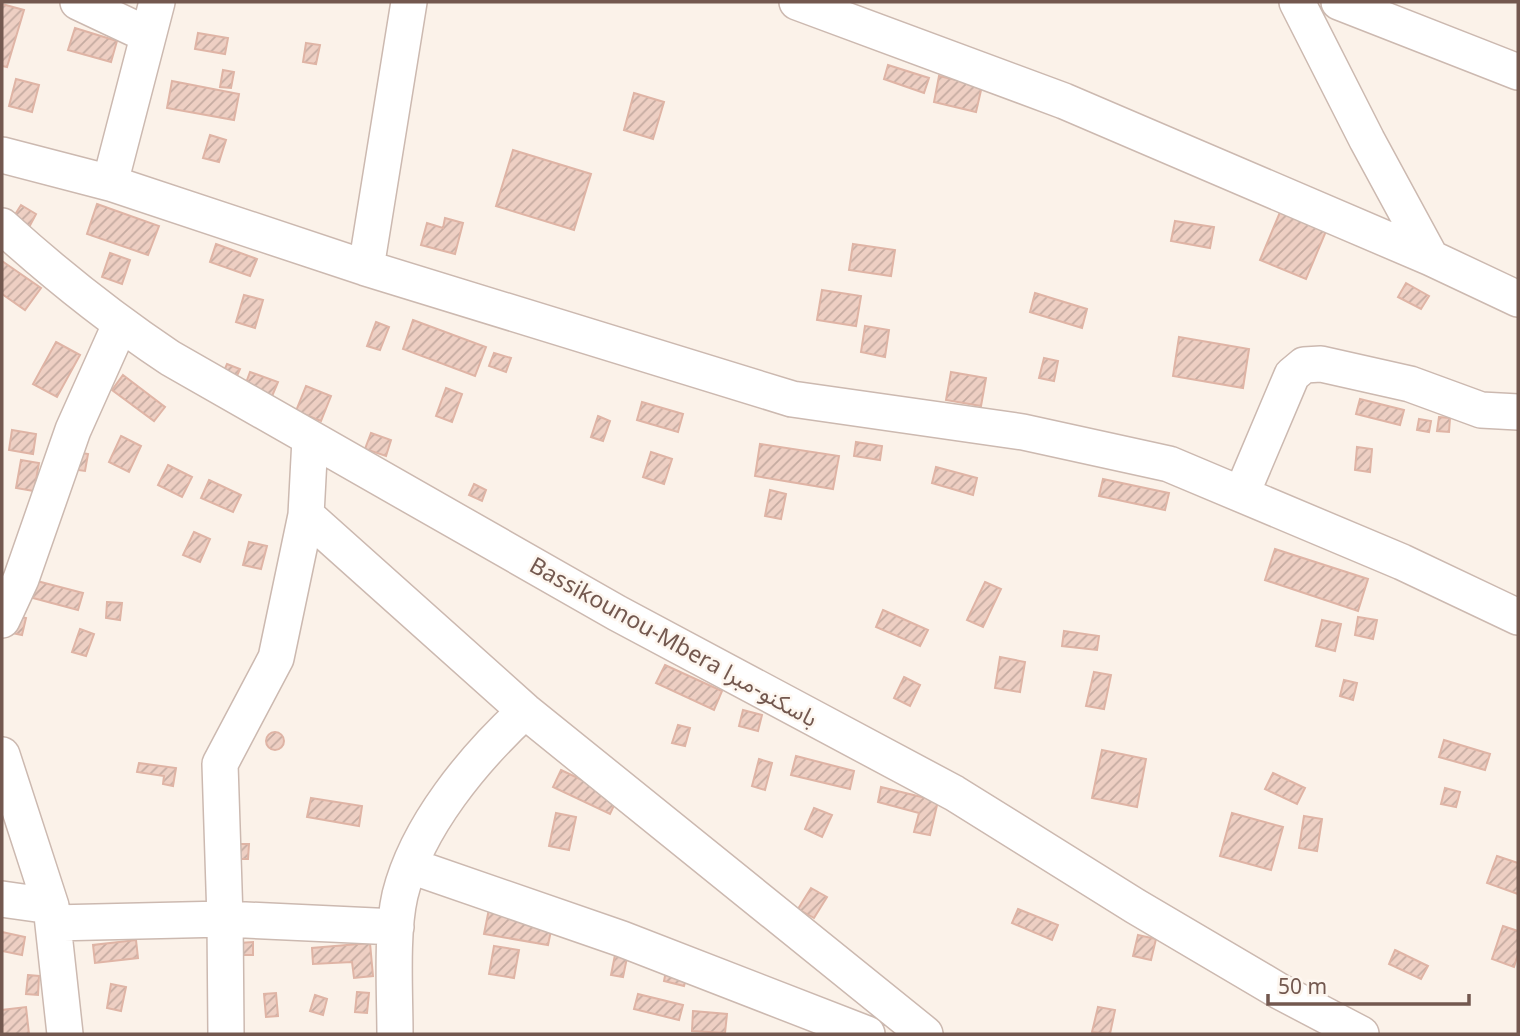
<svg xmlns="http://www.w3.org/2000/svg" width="1520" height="1036" viewBox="0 0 1520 1036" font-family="'Noto Sans','Noto Sans Arabic',sans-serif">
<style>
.building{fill:url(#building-hatch);stroke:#dfb4a5;stroke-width:2}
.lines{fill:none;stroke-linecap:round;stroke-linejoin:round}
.minor-casing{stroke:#ccb9b0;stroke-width:38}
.minor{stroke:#fff;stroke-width:35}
.labels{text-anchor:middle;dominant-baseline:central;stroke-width:5;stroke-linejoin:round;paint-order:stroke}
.street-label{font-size:23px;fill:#73584f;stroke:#fdf6ef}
</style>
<defs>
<pattern id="building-hatch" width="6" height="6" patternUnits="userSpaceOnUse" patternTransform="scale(1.75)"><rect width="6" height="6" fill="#eecfc3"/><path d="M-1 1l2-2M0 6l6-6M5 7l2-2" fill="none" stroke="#c5aba1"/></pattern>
</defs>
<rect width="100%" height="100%" fill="#fbf2e9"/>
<path class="building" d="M2,4L24,10L7,67L2,66Z
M75,28L117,41L111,62L68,50Z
M198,33L228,38L225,54L195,49Z
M306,43L320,45L316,64L303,62Z
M888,65L929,78L924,93L884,79Z
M223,70L234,72L231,88L220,87Z
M939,76L982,86L976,112L934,102Z
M16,79L39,85L32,112L9,106Z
M172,81L239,94L234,120L167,108Z
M634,93L664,102L653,139L624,130Z
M210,135L226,140L219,162L203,158Z
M513,150L591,174L574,230L496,206Z
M97,204L159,226L148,255L87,234Z
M21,205L36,214L27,231L11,221Z
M1283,205L1329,224L1306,279L1260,260Z
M445,218L463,223L455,254L421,245L427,223L443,228Z
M1175,221L1214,227L1210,248L1171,241Z
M216,244L257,259L250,276L210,262Z
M853,244L895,250L891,276L849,270Z
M110,253L130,260L122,284L102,277Z
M2,261L41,288L25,310L2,294Z
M1406,283L1429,296L1421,309L1398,297Z
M822,290L861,296L856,326L817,320Z
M1035,293L1087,309L1082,328L1030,312Z
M244,295L263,300L255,328L236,322Z
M413,320L486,347L475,376L403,349Z
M376,322L389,327L380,350L367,346Z
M865,326L889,330L885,357L861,352Z
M1179,337L1249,349L1243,388L1173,376Z
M56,342L80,355L57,397L33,384Z
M494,353L511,358L506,372L489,366Z
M1044,358L1058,361L1054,381L1039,378Z
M227,364L240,369L232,387L219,382Z
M250,372L278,382L270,401L243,391Z
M951,372L986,378L981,406L946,400Z
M123,375L165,407L154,421L112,390Z
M306,386L331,396L321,421L296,411Z
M446,388L462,394L452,422L436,416Z
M1360,399L1404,410L1400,425L1356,414Z
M642,402L683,414L678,432L637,420Z
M598,416L610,421L603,441L591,437Z
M1439,417L1450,418L1449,432L1437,431Z
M1419,419L1431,421L1429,432L1417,430Z
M12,430L36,434L33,454L9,450Z
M371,433L391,440L386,456L365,449Z
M121,436L141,446L129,472L109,462Z
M856,442L882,446L880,460L854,456Z
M760,444L839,456L833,489L755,476Z
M1357,447L1372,449L1370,472L1355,470Z
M72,451L88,454L85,471L70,469Z
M651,452L672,459L664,484L643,477Z
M21,460L39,463L34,491L16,488Z
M168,465L192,477L182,497L158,485Z
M936,467L977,478L973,495L932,483Z
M1103,479L1169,493L1165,510L1099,496Z
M209,480L241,495L233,512L201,498Z
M474,484L486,490L482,501L469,495Z
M770,490L786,494L781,519L765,516Z
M194,532L210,539L200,562L183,555Z
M249,542L267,546L261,569L243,565Z
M1275,549L1368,579L1358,611L1265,580Z
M37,581L83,593L78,610L33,598Z
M985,582L1001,589L983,627L967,620Z
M107,602L122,603L120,620L106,618Z
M883,610L928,630L920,646L876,627Z
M16,616L26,618L22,635L12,633Z
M1358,617L1377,620L1373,639L1355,635Z
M1322,620L1341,624L1335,651L1316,646Z
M80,629L94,634L86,656L72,652Z
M1064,631L1099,636L1097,650L1062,646Z
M1000,657L1025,662L1020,692L995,688Z
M665,665L722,691L714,710L656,683Z
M1094,672L1111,675L1104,709L1086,706Z
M904,677L920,685L910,706L894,698Z
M1344,680L1357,683L1353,700L1340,696Z
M743,710L762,715L758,731L739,726Z
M678,725L690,728L685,746L672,743Z
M266 741a9 9 0 1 1 18 0a9 9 0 1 1-18 0Z
M1444,740L1490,754L1485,770L1439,757Z
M1102,750L1146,759L1137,807L1092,798Z
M796,756L854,771L850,789L791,775Z
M759,759L772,763L765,790L752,786Z
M139,763L176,768L173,786L163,784L164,776L137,772Z
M561,770L618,797L610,814L553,787Z
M1273,773L1305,788L1297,804L1265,789Z
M881,787L938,801L930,835L914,832L919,813L878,802Z
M1445,788L1460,792L1456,807L1441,804Z
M311,798L362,806L359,826L307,817Z
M814,808L832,815L822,837L805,829Z
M556,813L576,817L569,850L549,846Z
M1232,813L1283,827L1271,870L1220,856Z
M1304,816L1322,819L1317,851L1299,848Z
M236,844H249L248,859H235Z
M1497,856L1518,863V894L1487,883Z
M811,888L827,897L814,918L798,909Z
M489,909L553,921L548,945L484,934Z
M1018,909L1058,925L1052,940L1012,923Z
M1503,926L1518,931V954L1514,967L1492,959Z
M2,932L25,937L22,955L2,951Z
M1138,935L1156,939L1151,960L1133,956Z
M136,940L138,958L95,963L93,945Z
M253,942V955H239V943Z
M370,943L373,976L354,978L352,962L313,964L312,948Z
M617,945L629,948L623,977L611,975Z
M494,946L519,950L514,978L489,974Z
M1395,950L1428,966L1421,979L1389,964Z
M666,971L687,976L684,986L664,981Z
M28,975L39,976L38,995L26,994Z
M111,984L126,987L121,1011L107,1008Z
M357,992L369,993L367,1013L355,1012Z
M276,993L278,1016L266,1017L264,994Z
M638,994L683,1005L679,1020L634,1009Z
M315,995L327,999L323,1015L310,1011Z
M26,1007L29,1034H2V1010Z
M1098,1007L1115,1010L1110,1034L1092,1032Z
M693,1011L727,1014L725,1033L692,1031Z"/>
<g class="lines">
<g class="minor-casing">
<path id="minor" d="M78,2L148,35
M797,2L1064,101L1431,258L1518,299
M1297,2L1367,140L1431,258
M1339,2L1518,72
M2,155L110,183L366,268L792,399L1023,432L1169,464L1402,562L1518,617
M110,183L157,2
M2,226C55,274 110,318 170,358L617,613L954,793L1135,906L1279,991L1361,1034
M366,268L409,2
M1242,493L1292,375L1304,365L1321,364L1410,384L1481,410L1518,412
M306,515L525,711L925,1034
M2,620L21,579L73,430L120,325
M2,755L51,906L2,899
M411,866L622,939L867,1034
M51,906L65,1034
M53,923L225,919L396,927
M226,1034L225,919L220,764L276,658L306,515L310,439
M395,1034C395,994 391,934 400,895C417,826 474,758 525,711"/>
</g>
<use href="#minor" class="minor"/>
</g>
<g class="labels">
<g class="street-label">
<text transform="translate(674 641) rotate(29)">Bassikounou-Mbera باسكنو-مبرا</text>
</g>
</g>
<rect width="1520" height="1036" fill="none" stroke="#73584f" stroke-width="7"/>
<path d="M1268 994v10h201v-10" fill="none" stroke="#73584f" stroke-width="3.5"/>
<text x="1278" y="994" font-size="21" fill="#73584f" stroke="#fdf6ef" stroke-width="5" paint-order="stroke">50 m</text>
</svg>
